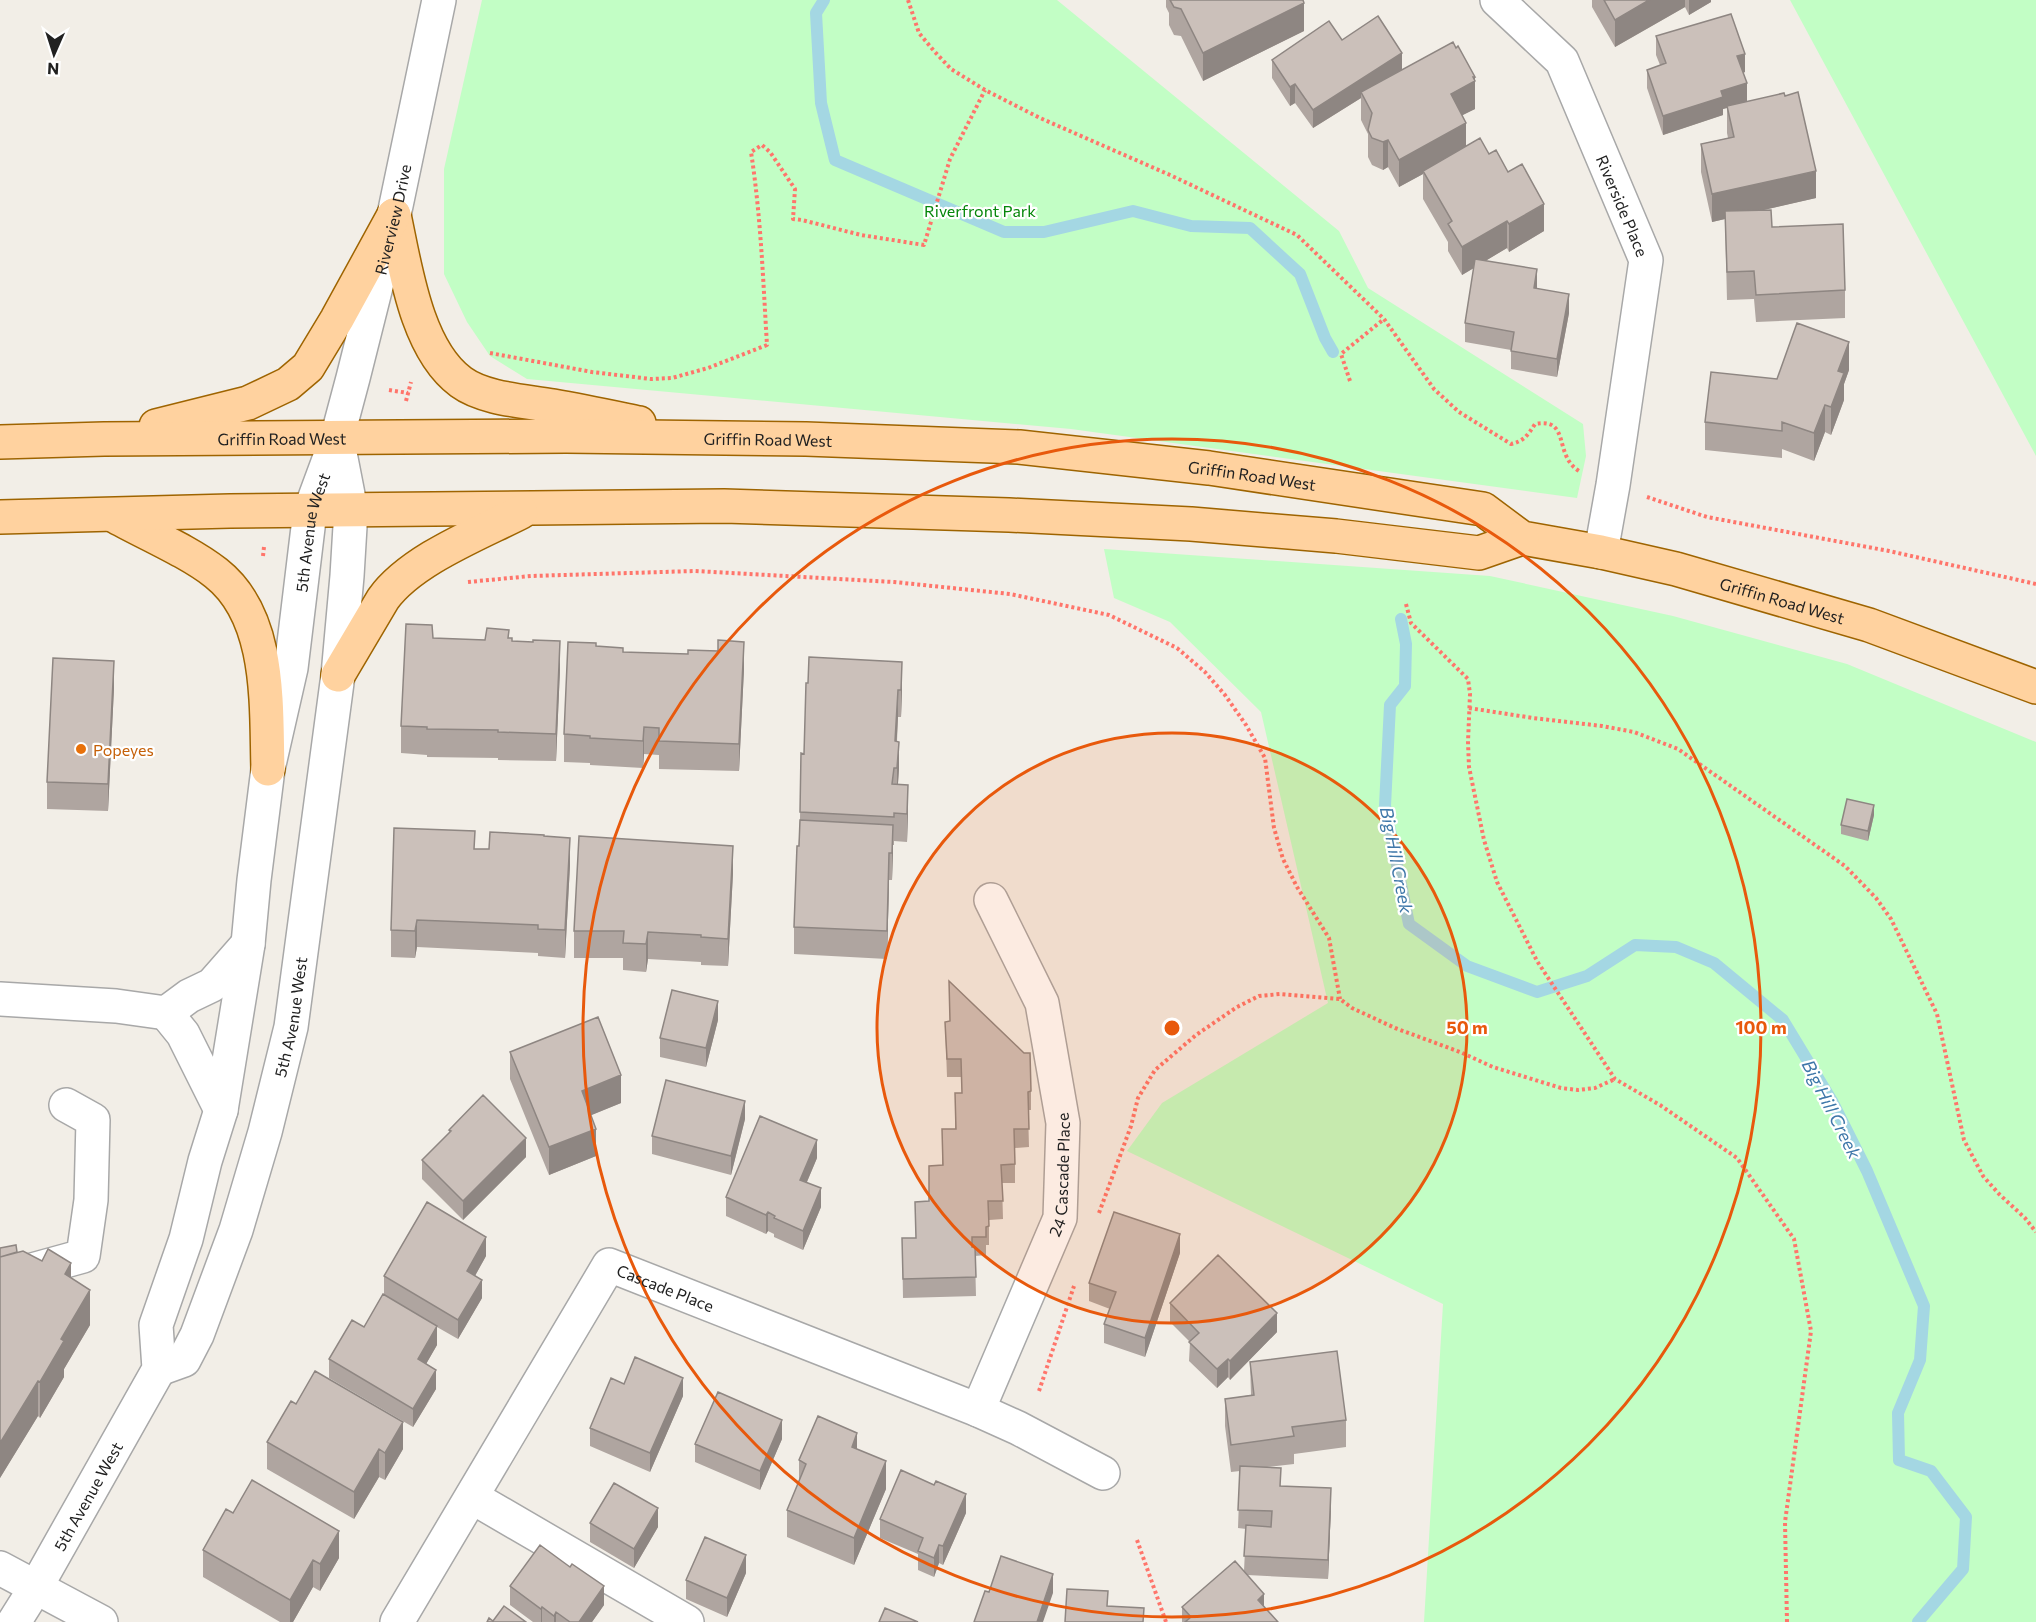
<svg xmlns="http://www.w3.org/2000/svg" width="2036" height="1622" viewBox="0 0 2036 1622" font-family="Commissioner,sans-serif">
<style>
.park{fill:#c2fec5}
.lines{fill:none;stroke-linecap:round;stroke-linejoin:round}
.stream{stroke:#a4d7e3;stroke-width:12}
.minor-casing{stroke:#a8a8a8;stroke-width:36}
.major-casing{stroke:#9e6400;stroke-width:36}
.path{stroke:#ff756b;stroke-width:4;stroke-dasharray:3 3;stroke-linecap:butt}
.minor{stroke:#fff;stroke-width:33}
.major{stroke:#ffd29f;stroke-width:33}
.wall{fill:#afa5a0}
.shaded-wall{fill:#8e8682}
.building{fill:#cbc0ba;stroke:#8e8682;stroke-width:1.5}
.ring{fill:none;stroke:#e8590c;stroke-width:3}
.food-dot{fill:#e8710a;stroke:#fff;stroke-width:2}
.labels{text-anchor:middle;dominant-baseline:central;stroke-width:4.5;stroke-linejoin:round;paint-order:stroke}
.street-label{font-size:16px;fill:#212121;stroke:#fff}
.park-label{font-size:16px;fill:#048609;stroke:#fff}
.food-label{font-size:16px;fill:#c56008;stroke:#fff;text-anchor:start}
.water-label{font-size:18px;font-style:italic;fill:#3f78a9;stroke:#fff}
.centre{fill:#e8590c;stroke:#fff;stroke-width:3}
.ring-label{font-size:18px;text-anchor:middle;font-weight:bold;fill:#e8590c;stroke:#fff;stroke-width:4.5;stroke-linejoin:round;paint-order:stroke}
</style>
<rect width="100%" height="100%" fill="#f2eee7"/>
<path class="park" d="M482,0H1057L1339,231L1368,288L1583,424L1586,456L1577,498L1071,429L527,379L490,356L467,322L444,274V169Z
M1790,0H2036V456Z
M1104,549L1490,576L1673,616L1847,664L2036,742V1622H1424L1443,1304L1127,1151L1162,1103L1328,1003L1261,712L1170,622L1114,598Z"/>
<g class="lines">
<path class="stream" d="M824,0L816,13L821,103L835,160L1004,232H1044L1133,211L1191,226L1250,228L1300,274L1325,338L1333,352
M1401,619L1406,644L1405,686L1390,705L1385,806L1409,924L1467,966L1537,992L1587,976L1635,945L1676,947L1714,963L1783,1020L1832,1101L1867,1171L1924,1306L1920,1360L1898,1413L1899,1460L1931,1471L1966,1517L1963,1569L1918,1622"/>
<g class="minor-casing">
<g id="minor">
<path id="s1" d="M1497,0L1562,61L1646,260L1613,485L1601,552"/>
<path d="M0,999L116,1006L166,1013L189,996L212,985L248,944"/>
<path d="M166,1013L183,1034L221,1110"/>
<path d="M25,1272L83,1256L91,1200L93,1120L66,1105"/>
<path id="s2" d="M159,1369L184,1360L197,1335L236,1230L265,1132L291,1027L338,675L347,576L351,510L337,438"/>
<path id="s3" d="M978,1410L1060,1218L1063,1123L1042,1003L991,900"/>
<path d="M472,1497L687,1622"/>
<path d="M0,1568L101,1622"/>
<path id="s4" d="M14,1622L36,1587L159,1369L156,1325L186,1239L205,1161L221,1110L248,944L254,880L268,769L291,668L310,511L337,438L353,378L394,215L439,0"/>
<path id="s5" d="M397,1622L609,1265L978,1410L1018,1428L1103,1473"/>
</g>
</g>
<g class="major-casing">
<g id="major">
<path d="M394,215C405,266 416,349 461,382C484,399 525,401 553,406C582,411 610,417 639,423"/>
<path d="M156,426L248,403L288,384L308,367L337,319L394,215"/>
<path id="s6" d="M0,442L104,439L566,436L806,439L1019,447L1209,468L1483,509L1522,538L1601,552L1676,569L1869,625L2036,687"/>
<path d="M113,515C145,533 188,551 216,573C272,617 266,706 268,769"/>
<path d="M0,517L230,511L724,506L1009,515L1191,524L1336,536L1479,553L1522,538"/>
<path d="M338,675L383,599C411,560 478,534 521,512"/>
</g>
</g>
<path class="path" d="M908,0L919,33L934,51L951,69L985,90L1040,118L1170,175L1297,235L1384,319L1434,389L1459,412L1511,444C1524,441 1528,435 1535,424C1571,417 1553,455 1579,471
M490,353L592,372L651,379L672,378L708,368L767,345C763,280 761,217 751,152L762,145L770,152L795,189L793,219L802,220L861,235L924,245L950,159L985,90
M1350,381L1341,354L1384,319
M389,390L408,393
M406,401L411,382
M1647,497L1707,517L1889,551L2036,584
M263,556L264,547
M468,582L531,576L695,571L894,582L1010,594L1109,615L1177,648L1205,672L1225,695L1246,725L1265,758L1274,828L1283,859L1297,887L1329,938L1340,999
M1406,604L1411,623L1468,679L1470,694L1468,742L1469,767L1484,840L1497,882L1537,961L1615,1079L1660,1105L1737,1158L1794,1239L1811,1331L1785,1522L1787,1622
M1469,708L1533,718L1602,726L1634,732L1678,749L1845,866L1876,898L1891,919L1937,1014L1964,1140L1983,1176L1999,1194L2025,1218L2036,1232
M1099,1213L1131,1126L1138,1098L1155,1070L1196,1035L1237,1007L1259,996L1280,994L1340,999L1352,1008L1395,1028L1460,1052L1493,1067L1561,1088L1578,1090L1595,1088L1615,1079
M1039,1391L1074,1286
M1137,1540L1166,1622"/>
<use href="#minor" class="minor"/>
<use href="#major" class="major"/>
</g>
<path class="wall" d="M1166,0H1303L1304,31L1203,81L1181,36L1174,35L1169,25V13L1166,7Z
M1592,0H1711V2L1689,15L1685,7L1615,47L1592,7Z
M1656,36L1745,72L1743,73L1747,101L1816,198L1763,210L1772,227L1845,290V318L1756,322L1754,299L1727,300L1725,219L1712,222L1701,172V144L1728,138L1727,133V108L1723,109V115L1663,135L1647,88V70L1660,65L1656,55Z
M1342,40L1402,70L1475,77V109L1462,115L1466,146L1489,154L1544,231L1509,252L1507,248L1485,261L1537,289L1569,313L1557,377L1511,369V350L1465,342V323L1474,268L1462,275L1448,251V242L1423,199V174L1399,187L1388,167L1383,170L1372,165L1368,157V134L1361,120V98L1313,128L1295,103L1290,106L1272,78V60Z
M1849,370L1844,384V400L1831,435L1825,432L1814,461L1782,449V458L1705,450V422L1777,379Z
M433,638L485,640L509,638L512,641L560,669L556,761L498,760V758L427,757V755L401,753V726Z
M596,646L623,652L744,669L739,771L659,769V755L644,754L643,768L590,765V763L564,762V734Z
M808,683L902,690L901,717H898L897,741L899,769L898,784L908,812L907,842L894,841V845H893L892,880H889L887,959L794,954V927L800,820L801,753L804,754Z
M114,688L108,811L47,809V782Z
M1874,815L1868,841L1841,834V825Z
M544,836L570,865L565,958L538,956V953L417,947L415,958L391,957V930L475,849H489Z
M733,873L728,966L701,965V962L648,959L646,972L623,970V958H574V931Z
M949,981L1031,1091V1110H1028L1029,1147L1015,1148V1183H1002L1003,1219L989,1220V1245H986V1255L975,1256L976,1296L903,1298L902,1238H916L915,1202L929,1201L942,1165V1129H955V1093H962L961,1077H947L945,1022L950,1021Z
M718,1020L706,1067L660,1057V1038Z
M510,1052L621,1103L591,1115L596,1156L549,1175L510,1079Z
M745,1119L731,1175L652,1154V1136Z
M449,1130L526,1157L463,1220L422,1179V1160L449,1133Z
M817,1158L807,1182L821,1207L803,1250L774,1237V1234L768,1231L766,1234L726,1216V1197Z
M0,1248L17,1252L71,1278L90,1325L64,1369V1377L40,1418L38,1416L0,1478Z
M1180,1253L1145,1357L1104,1343V1324L1110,1309L1089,1301V1283Z
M486,1256L475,1276L482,1298L458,1339L437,1327V1345L426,1364L436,1389L413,1427L329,1378V1359L364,1327L384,1294V1276Z
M1170,1303L1277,1332L1230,1380L1228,1377L1217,1388L1189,1361L1190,1342L1170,1322Z
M1250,1362L1346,1420V1447L1294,1454V1464L1267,1467L1281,1486L1331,1507L1328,1579L1247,1575L1264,1607L1278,1622H1182V1607L1244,1571L1246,1529L1238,1528L1240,1471L1231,1472L1225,1426V1399L1251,1395Z
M624,1384L683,1396L650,1472L590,1446V1428Z
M296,1404L403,1449L385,1480L379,1477L354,1519L267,1469V1442Z
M782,1439L760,1490L695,1462V1444Z
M857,1449L886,1489L854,1565L787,1537V1510L799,1482V1460Z
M233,1513L339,1558L320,1591L313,1587L293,1622H280L203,1577V1550Z
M966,1513L943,1565L939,1563L934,1577L918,1570V1554L880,1538V1519Z
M590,1523L658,1527L634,1568L590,1542Z
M570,1567L604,1605L592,1622H533L510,1605V1586Z
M746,1573L727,1617L686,1599V1580Z"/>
<path class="shaded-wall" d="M1649,0H1685V7L1615,47V20Z
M1689,0H1711V2L1689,15Z
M1304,3V31L1203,81V53Z
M1402,53V71L1361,92V98L1313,128V110Z
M1745,54V72L1737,75V56Z
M1473,77H1475V109L1451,121V94Z
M1747,83V102L1723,109V115L1663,135V116L1721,91Z
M1295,84V103L1290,106V87Z
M1466,123V150L1423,171V174L1399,187V160Z
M1388,140V167L1383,170V142Z
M1816,171V198L1712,222V194Z
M1544,204V231L1509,252V224Z
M1507,221V248L1462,275V247Z
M1537,269V288L1534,307V288Z
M1569,294V313L1557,377V359Z
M1849,342V370L1844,384V400L1831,435V407L1838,371Z
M1825,405V432L1814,461V433Z
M560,641V669L556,761V734Z
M744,642V669L739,771V744Z
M114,661V688L108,811V784Z
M902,662V690L901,717V690Z
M898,690V717L895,769V741Z
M644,727V754L643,768V741Z
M899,742V769L897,796V768Z
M908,785V812L907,842V814Z
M1874,805V815L1868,841V831Z
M893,825V853L892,880V853Z
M570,838V865L565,958V930Z
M733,846V873L728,966V939Z
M889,853V880L887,959V931Z
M417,920V947L415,958V931Z
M648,932V959L646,972V944Z
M718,1001V1020L706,1067V1048Z
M621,1075V1103L582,1119V1091Z
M745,1101V1119L731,1175V1156Z
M596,1129V1156L549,1175V1147Z
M526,1138V1157L463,1220V1201Z
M817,1140V1158L800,1198V1180Z
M821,1188V1207L803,1250V1231Z
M768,1212V1231L766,1234V1215Z
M1180,1234V1253L1145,1357V1338Z
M486,1237V1256L467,1290V1271Z
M71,1263V1298L65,1274Z
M482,1280V1298L458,1339V1320Z
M90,1290V1325L64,1369V1377L40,1418V1382L61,1339Z
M1277,1313V1332L1230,1380V1361Z
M437,1326V1345L418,1378V1359Z
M1228,1359V1377L1217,1388V1369Z
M436,1370V1389L413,1427V1409Z
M683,1378V1396L650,1472V1453Z
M38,1381V1416L0,1478V1443Z
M782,1420V1439L760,1490V1471Z
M403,1422V1449L385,1480V1453Z
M857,1433V1460L852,1447Z
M379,1449V1477L354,1519V1492Z
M886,1461V1489L854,1565V1538Z
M1331,1488V1507L1328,1579V1560Z
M966,1494V1513L943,1565V1546Z
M658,1508V1527L634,1568V1549Z
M339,1531V1558L320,1591V1564Z
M939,1545V1563L934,1577V1558Z
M746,1555V1573L727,1617V1598Z
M313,1560V1587L293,1622H290V1600Z
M1053,1574V1593L1043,1622H1037Z
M604,1586V1605L592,1622H579Z
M1264,1594V1613L1258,1600Z
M542,1607V1622H541V1609Z
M556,1612V1622H554V1616Z"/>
<path class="building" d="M1170,0H1303L1304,3L1203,53L1181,9L1174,7Z
M1604,0H1649L1615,20Z
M1731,14L1745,54L1737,56L1747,83L1721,91L1723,97L1663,116L1647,70L1666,63L1656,36Z
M1378,16L1402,53L1313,110L1295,84L1290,87L1272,60L1329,21L1342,40Z
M1453,42L1456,48L1458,46L1475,77H1473L1475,81L1451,94L1466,123L1399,160L1388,140L1383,142L1372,138L1368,130L1372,113L1361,92Z
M1798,92L1816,171L1712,194L1701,144L1734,137L1727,106L1784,93L1785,96Z
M1480,138L1489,154L1496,150L1508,172L1522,164L1544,204L1509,224L1507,221L1462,247L1448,224L1452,221L1423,171Z
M1771,210L1772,227L1843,224L1845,290L1756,295L1754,271L1727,272L1725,211Z
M1475,259L1537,269L1534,288L1569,294L1557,359L1511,351L1514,332L1465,323Z
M1797,323L1849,342L1838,371L1844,373L1831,407L1825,405L1814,433L1782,422V431L1705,422L1711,372L1777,379Z
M406,624L432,625L433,638L485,640L487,628L509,630L508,638H512V641L533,642V640L560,641L556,734L498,732V730L427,729V727L401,726Z
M718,640L744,642L739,744L659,741V728L644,727L643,741L590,738V736L564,734L568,642L596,643V646L623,648V652L688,654V650L718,651Z
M809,657L902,662L901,690H898L895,741L899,742L897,768H894L892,784L908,785L907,814L894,813V817L800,812L801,753L804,754L806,683H808Z
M53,658L114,661L108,784L47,782Z
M1847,799L1874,805L1868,831L1841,825Z
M800,820L893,825L892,853H889L887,931L794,927L797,846H799Z
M394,828L475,831L474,849H489L490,832L544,835V836L570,838L565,930L538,929V925L417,920L415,931L391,930Z
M579,836L733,846L728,939L701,937V935L648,932L646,944L623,943L624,931H574Z
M949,981L1024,1053H1030L1031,1091L1028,1092L1029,1129H1014L1015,1164L1001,1165L1003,1201H988L989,1226L986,1227V1237H972V1247H975L976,1277L903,1279L902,1238H916L915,1202L929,1201V1166L943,1165L942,1129H956L955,1093H962L961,1059H947L945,1022L950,1021Z
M672,990L718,1001L706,1048L660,1038Z
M598,1017L621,1075L582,1091L596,1129L549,1147L510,1052Z
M666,1080L745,1101L731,1156L652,1136Z
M483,1095L526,1138L463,1201L422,1160L451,1131L449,1130Z
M760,1116L817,1140L800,1180L821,1188L803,1231L774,1218L775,1216L768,1212L766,1215L726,1197Z
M427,1202L486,1237L467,1271L482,1280L458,1320L384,1276Z
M1114,1212L1180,1234L1145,1338L1104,1324L1116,1292L1089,1283Z
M16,1245L17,1252L0,1257V1248Z
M48,1249L71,1263L65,1274L90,1290L61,1339L64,1341L40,1382L38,1381L0,1443V1257L23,1251L42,1261Z
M1218,1255L1277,1313L1230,1361L1228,1359L1217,1369L1189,1342L1199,1333L1170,1303Z
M383,1294L437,1326L418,1359L436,1370L413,1409L329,1359L352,1320L364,1327Z
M1337,1351L1346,1420L1292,1427L1294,1436L1231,1445L1225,1399L1254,1395L1250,1362Z
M635,1357L683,1378L650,1453L590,1428L611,1378L624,1384Z
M315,1371L403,1422L385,1453L379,1449L354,1492L267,1442L291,1401L296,1404Z
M718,1392L782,1420L760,1471L695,1444Z
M818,1416L857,1433L852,1447L886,1461L854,1538L787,1510L806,1464L799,1460Z
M1240,1466L1281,1468L1280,1486L1331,1488L1328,1560L1244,1556L1246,1525L1271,1527L1272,1511L1238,1510Z
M901,1470L934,1485L936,1481L966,1494L943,1546L939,1545L934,1558L918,1551L923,1538L880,1519Z
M252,1480L339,1531L320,1564L313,1560L290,1600L203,1550L226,1509L233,1513Z
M614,1483L658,1508L634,1549L590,1523Z
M705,1537L746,1555L727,1598L686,1580Z
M540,1545L570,1567L572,1564L604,1586L579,1622H570L556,1612L554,1616L542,1607L541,1609L510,1586Z
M1001,1556L1053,1574L1037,1622H974L985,1591L989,1592Z
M1235,1561L1264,1594L1258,1600L1278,1622H1185L1191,1617L1182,1607Z
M1067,1589L1108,1591L1107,1606L1144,1608L1143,1622H1065Z
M504,1606L526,1622H487L489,1618L493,1621Z
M885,1608L918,1622H879Z"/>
<circle cx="1172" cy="1028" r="295" fill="#e8590c" fill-opacity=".12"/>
<g class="ring">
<circle cx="1172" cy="1028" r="295"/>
<circle cx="1172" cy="1028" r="589"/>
</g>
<circle class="food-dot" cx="81" cy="749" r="6"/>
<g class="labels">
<g class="street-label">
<text stroke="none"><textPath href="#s1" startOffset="246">Riverside Place</textPath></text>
<text stroke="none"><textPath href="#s4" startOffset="1470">Riverview Drive</textPath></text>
<text stroke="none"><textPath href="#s6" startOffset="282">Griffin Road West</textPath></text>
<text stroke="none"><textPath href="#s6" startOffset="768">Griffin Road West</textPath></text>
<text stroke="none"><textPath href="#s6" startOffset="1254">Griffin Road West</textPath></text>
<text stroke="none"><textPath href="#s4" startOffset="1146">5th Avenue West</textPath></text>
<text stroke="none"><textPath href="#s6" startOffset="1804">Griffin Road West</textPath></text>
<text stroke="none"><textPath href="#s2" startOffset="387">5th Avenue West</textPath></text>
<text stroke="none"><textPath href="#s3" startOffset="252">24 Cascade Place</textPath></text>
<text stroke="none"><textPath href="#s5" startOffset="476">Cascade Place</textPath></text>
<text stroke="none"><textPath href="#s4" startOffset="146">5th Avenue West</textPath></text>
</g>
<g class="park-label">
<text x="980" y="210">Riverfront Park</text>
</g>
<g class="food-label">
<text x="93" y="749">Popeyes</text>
</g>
<g class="water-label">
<text transform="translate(1397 860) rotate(79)">Big Hill Creek</text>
<text transform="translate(1832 1109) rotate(63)">Big Hill Creek</text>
</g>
</g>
<circle cx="1172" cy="1028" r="9" class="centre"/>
<g class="ring-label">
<text x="1467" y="1034">50 m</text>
<text x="1761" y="1034">100 m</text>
</g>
<g transform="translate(54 54) rotate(183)" stroke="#ffffff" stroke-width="4.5" paint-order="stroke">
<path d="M0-4.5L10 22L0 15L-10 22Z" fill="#212121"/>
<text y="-9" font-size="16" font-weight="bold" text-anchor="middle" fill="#212121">N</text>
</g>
</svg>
